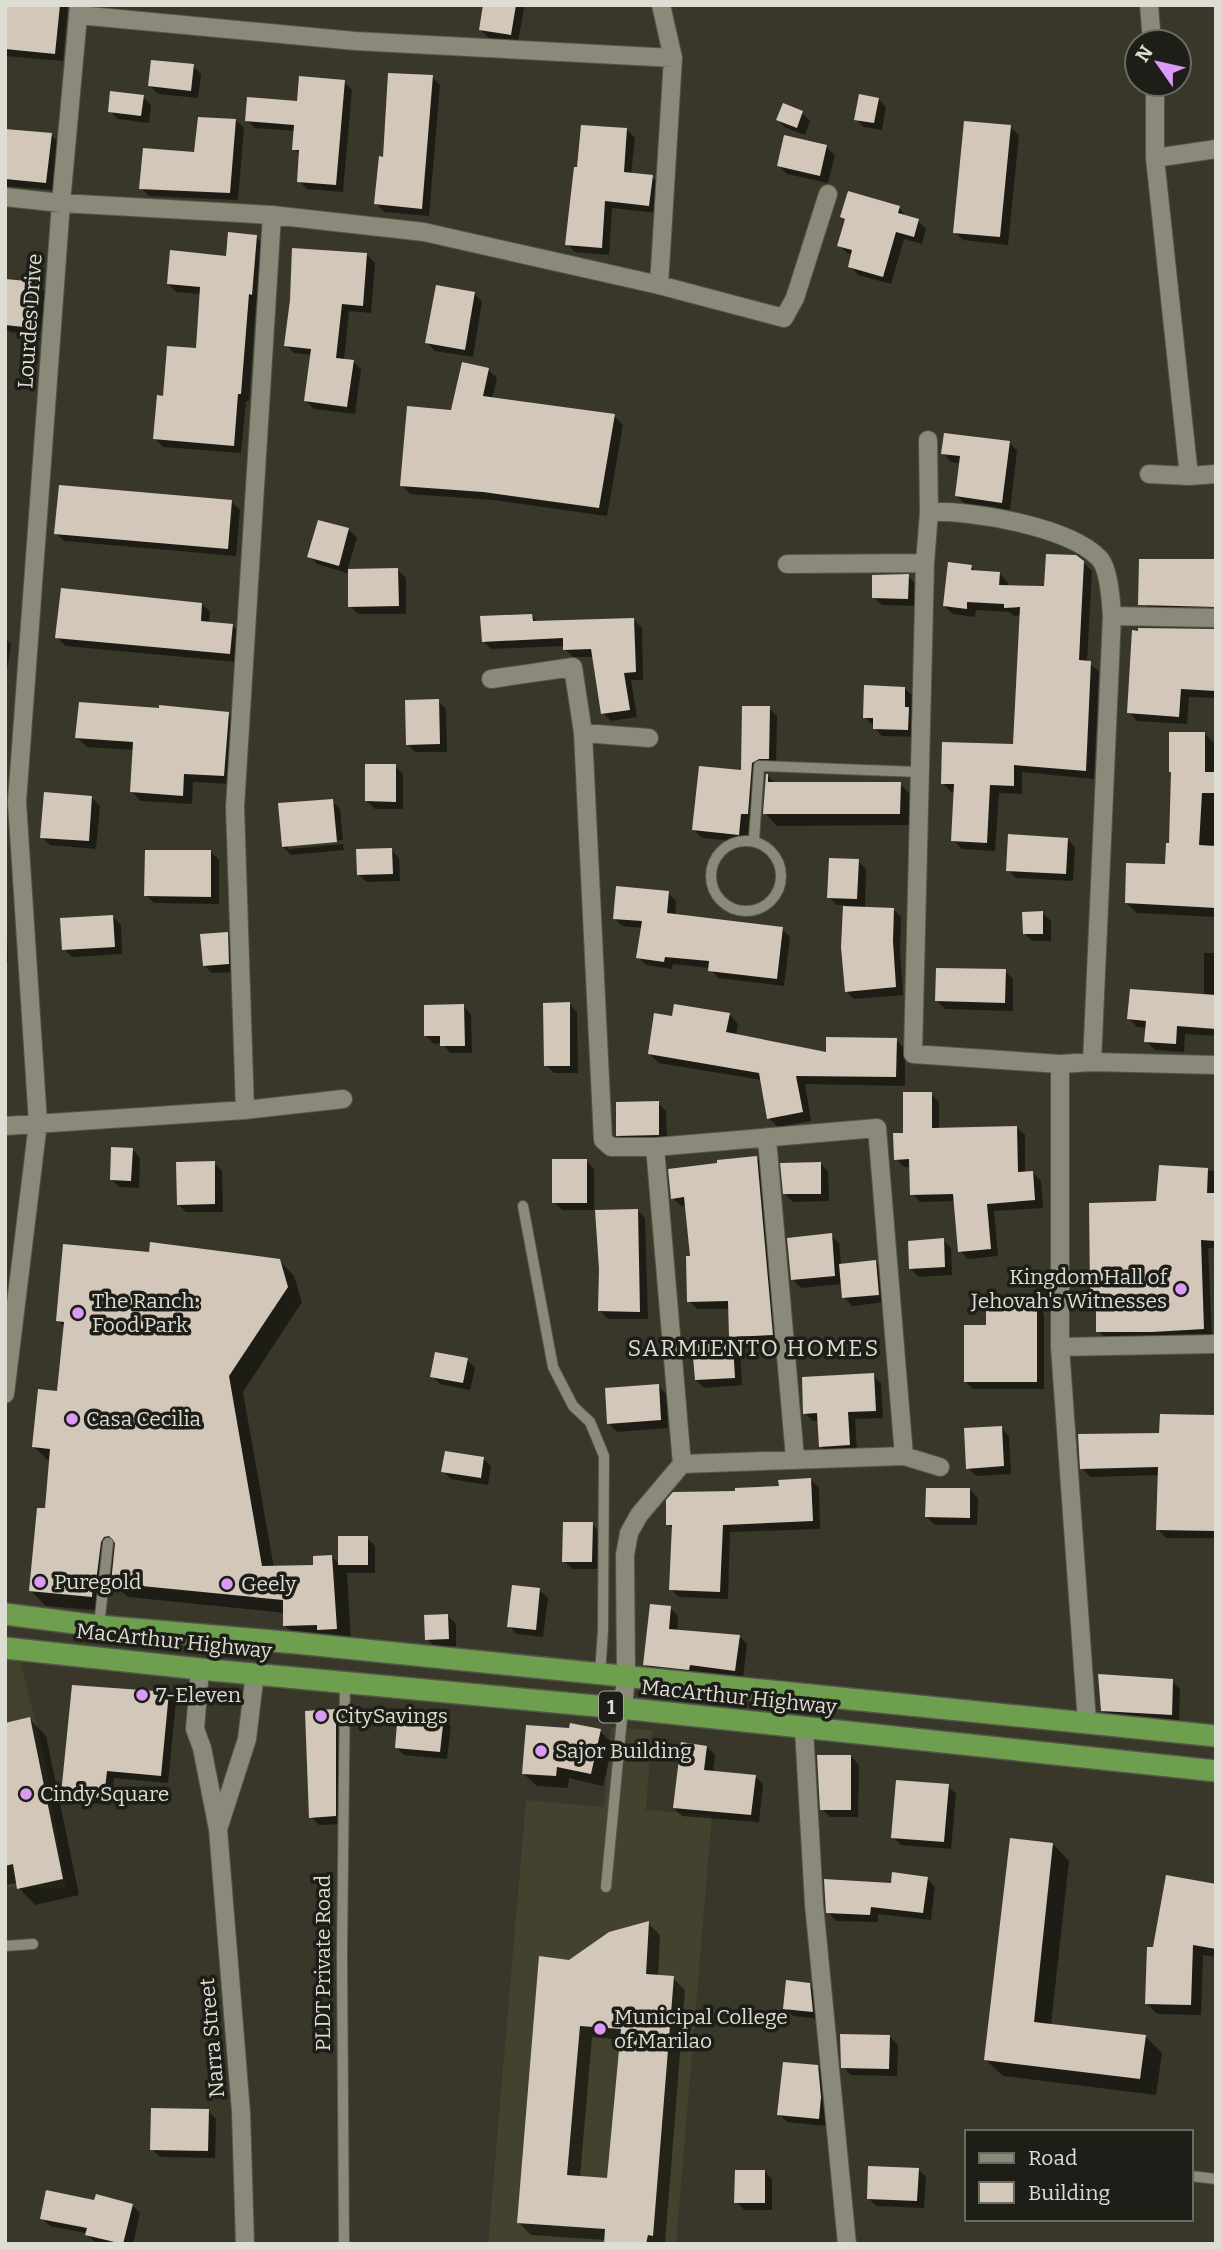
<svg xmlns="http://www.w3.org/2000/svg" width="1221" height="2249" viewBox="0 0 1221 2249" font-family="Bitter,serif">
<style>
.built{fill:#43422e}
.shadow{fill:#0007;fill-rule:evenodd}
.building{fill:#d2c7b9;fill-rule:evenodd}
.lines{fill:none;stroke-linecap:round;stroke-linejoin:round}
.lane-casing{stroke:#545448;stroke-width:12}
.street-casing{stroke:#545448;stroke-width:20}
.highway-casing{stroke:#545448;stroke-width:24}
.lane{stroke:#8a897a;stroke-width:10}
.street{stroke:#8a897a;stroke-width:18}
.highway{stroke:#6d9f4f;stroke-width:21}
.poi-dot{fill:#db9af6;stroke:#1e1e18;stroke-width:2.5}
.labels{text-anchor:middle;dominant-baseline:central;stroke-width:7;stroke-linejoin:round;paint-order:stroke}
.shield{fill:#1e1e18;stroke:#a4a49c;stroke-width:2}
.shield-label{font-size:19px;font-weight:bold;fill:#ddddd4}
.street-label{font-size:21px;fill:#ddddd4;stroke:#1e1e18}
.poi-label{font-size:21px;fill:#ddddd4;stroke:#1e1e18;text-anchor:start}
.neighbourhood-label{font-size:23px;letter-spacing:2px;fill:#ddddd4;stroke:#1e1e18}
</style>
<rect width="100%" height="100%" fill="#38372a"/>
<path class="built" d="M5,1659L20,1660L43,1749L66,1889L5,1887Z
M611,1727L652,1730L646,1810L712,1815L676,2244H488L526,1800L604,1807Z"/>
<path class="shadow" d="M5,5H68L63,61L5,56Z
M485,5H521L524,8L518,42L489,38L481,30Z
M193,66L201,74L198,98L158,94L150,86Z
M432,77L440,85L429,216L384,212L376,203L385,159Z
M344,82L352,90L343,192L307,189L299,181L301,156L294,149L295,131L255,128L247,120L299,103Z
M143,97L151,105L149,123L118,119L110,111Z
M878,99L886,107L882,130L864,127L856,119Z
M802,113L810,121L805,135L786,128L778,120Z
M236,120L244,128L238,200L149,196L141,188L196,154Z
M1010,127L1019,135L1008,245L963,240L955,232Z
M5,130L51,135L59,143L54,190L5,186Z
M627,130L635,138L631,175L652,177L660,185L657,213L612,208L609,255L575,252L567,244Z
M826,147L835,155L828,183L787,174L779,166Z
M899,207L906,217L918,221L926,229L922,244L904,239L891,284L858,275L850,266L853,255L847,253L839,245L846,221L842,217Z
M256,237L264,245L259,302H256L249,401H246L241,453L163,447L155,439L164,397L198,350L201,294L176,292L168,284L228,258Z
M367,255L375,263L371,313L349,311L344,360L353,361L361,369L355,414L314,409L306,401L312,355L294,353L286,345Z
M37,284L45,292L40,335L10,332L5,327V294Z
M474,293L482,302L473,357L435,351L427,343Z
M488,370L497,378L492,399L614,416L623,425L607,516L493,500L410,494L402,485L453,412Z
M1009,442L1017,451L1010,510L965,504L957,496L961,463L951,462L943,453Z
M232,502L240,510L236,556L64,541L56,533Z
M319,522L349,530L357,538L347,571L398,570L406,578V614H358L350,606V574L317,564L309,556Z
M1083,562L1092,571L1087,662L1099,671L1094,779L1022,772V794L999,793L995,851L962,849L953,840L956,792H951L943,783L1015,745L1021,615L1014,616L1010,612L976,610L975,617L953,614L944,606L971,567L977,572L1000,574L1008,583V587L1046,588Z
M908,576L916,584V606L882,605L873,597Z
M1140,599L1216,607H1148Z
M202,604L210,612L209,623L232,625L240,633L237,662L65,646L57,637Z
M532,616L538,622L634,620L642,628L643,680H631L637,717L611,721L603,713L594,657H573L565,649V646L491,649L483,641Z
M1216,636V698L1189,697L1187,724L1137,721L1129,712Z
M5,638L11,644L5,683Z
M904,688L913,696L912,712L917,717L916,737L882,736L865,717Z
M438,701L446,709L447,752H415L407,744Z
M769,708L777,716L776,766L760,771L756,821H749L747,842L702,838L694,830L743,772Z
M228,714L237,723L233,784L193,782L192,804L141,801L132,792L134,750L87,747L77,738Z
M1205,734L1215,744L1216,917L1137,913L1126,903L1166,866L1170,845L1173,774Z
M395,766L403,774V809H375L367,801Z
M768,776L776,784H900L912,796V825L777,826L765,813Z
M92,798L100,806L96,849L50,845L42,837Z
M332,801L340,809L343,840L288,845V849L343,844L344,850L291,855L283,847Z
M1067,839L1075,847L1073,881L1016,878L1008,870Z
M391,850L399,858L400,881L367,882L358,874Z
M211,852L219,860V904L154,903L146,895Z
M858,861L866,869L865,908L893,909L901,917L900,950L903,995L854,999L846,991L843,947L845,905H837L829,897Z
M5,876L8,962H5Z
M668,893L676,901L675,916L782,929L790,937L784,986L718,978L710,968L673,964L672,969L646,965L638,957L643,928L622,926L614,918Z
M1043,913L1051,921V941H1032L1024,933Z
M113,917L121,925L122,954L72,957L64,949Z
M227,934L235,942L236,972L212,973L204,965Z
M1204,953H1216V1036L1185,1034L1184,1052L1155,1050L1146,1041L1147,1028L1137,1027L1129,1019L1204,996Z
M1005,971L1013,979V1011L945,1009L937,1001Z
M569,1004L577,1012L578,1073H554L546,1065Z
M463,1006L471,1014L472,1053H450L442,1043L434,1044L426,1036Z
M729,1014L738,1024L736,1036L828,1054L896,1040L905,1049V1086L805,1084L811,1121L778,1127L769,1118L762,1080L659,1063L649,1054L673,1018Z
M931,1094L939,1102V1130L1016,1127L1025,1135V1173H1033L1041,1181L1043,1208L994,1211L998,1256L968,1259L960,1251L955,1201L920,1202L912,1194L911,1167H904L896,1159L905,1134Z
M658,1103L666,1111L667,1143H626L618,1135Z
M1216,1146V1248H1208L1212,1337L1107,1339L1098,1331V1296L1092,1290L1158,1203L1161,1167L1215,1171Z
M132,1149L140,1158L139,1188L119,1187L111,1179Z
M756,1157L764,1165L780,1343L739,1345L731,1337L730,1309H697L689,1301L692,1257L687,1205L681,1206L673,1198Z
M586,1161L594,1169V1210H562L554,1202Z
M214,1163L222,1171L223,1212H186L178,1204Z
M820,1163L828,1171L829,1201L793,1202L785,1194Z
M637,1210L645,1218L648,1319H608L600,1311L601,1269Z
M831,1235L839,1243L841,1265L876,1262L884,1270L887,1302L852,1306L844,1297L842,1284L801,1288L793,1280Z
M943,1240L951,1248L952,1275L919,1277L911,1269Z
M150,1254L279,1260L294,1276L302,1302L243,1392L274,1568L315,1566L332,1557L340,1565V1538H367L375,1546V1573H347L351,1643L300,1640L285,1626V1613L128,1597L112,1582L111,1596L107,1595L106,1611L46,1606L31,1591L46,1510L49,1461L34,1447L59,1393L65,1328L58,1320Z
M1036,1305L1044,1314V1389H973L965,1381L988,1327Z
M732,1344L740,1352L742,1385L704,1388L696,1380Z
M467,1360L475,1368L470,1390L440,1384L432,1376Z
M873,1375L881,1383L883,1418L855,1419L857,1452L829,1454L820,1446L819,1421H813L805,1413Z
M658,1386L666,1394L668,1428L617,1432L609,1424Z
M1216,1417V1538H1166L1158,1529L1160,1475L1090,1477L1082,1468L1161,1434Z
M1001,1428L1009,1436L1011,1474L976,1476L968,1468Z
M483,1458L491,1466L488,1485L451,1479L443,1471Z
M811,1480L819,1488L820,1529L730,1532L728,1599L679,1597L671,1589L673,1529L668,1524L737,1493L780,1488Z
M970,1490L978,1498L977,1525H935L927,1517Z
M592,1524L600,1532L599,1569H572L564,1561Z
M539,1590L548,1598L543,1637L517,1634L509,1626Z
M670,1608L678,1616L677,1631L739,1636L747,1644L743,1678L697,1672V1677L653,1672L645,1664Z
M448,1616L456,1624V1646L435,1647L427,1639Z
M1172,1681L1180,1689L1179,1723L1111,1718L1102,1710Z
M168,1694L176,1702L168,1783L114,1778L111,1805L71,1801L63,1793Z
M336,1711L344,1719L343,1824L319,1825L311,1817Z
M443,1718L451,1726L447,1759L404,1755L396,1747Z
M30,1719L46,1736L79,1895L35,1905L19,1888L18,1883L5,1885V1725Z
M600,1731L613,1744L603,1786L569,1778L568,1788L537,1786L524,1774Z
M707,1747L715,1755L713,1772L755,1776L763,1784L759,1822L682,1816L674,1808Z
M851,1756L859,1765L858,1817H830L822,1809Z
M948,1786L956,1794L951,1849L901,1845L893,1837Z
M1053,1844L1069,1861L1051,2025L1145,2036L1162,2053L1156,2095L1003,2076L986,2060Z
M927,1878L935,1887L931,1920L878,1914V1922L836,1921L828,1912Z
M1216,1886V1957L1203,1955L1201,2015L1157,2014L1146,2003Z
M648,1923L660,1935L658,1977L673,1978L685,1990L665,2244H606V2240L531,2235L518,2222L570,1962ZM592,2037L621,2040L609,2180L580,2177Z
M809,1984L818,1993L820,2019L793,2016L785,2008Z
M890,2037L898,2045L897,2076L851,2075L843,2067Z
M817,2067L826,2075L829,2106L826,2126L787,2122L779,2114Z
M208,2111L216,2119L215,2158L160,2157L152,2149Z
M918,2169L926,2177L924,2208L877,2206L868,2198Z
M764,2171L772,2179V2210H744L736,2202Z
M96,2202L132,2205L140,2213L133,2244L95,2242L86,2233L50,2226L42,2218Z"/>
<path class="building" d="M5,5H60L55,54L5,49Z
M483,5H516L511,35L479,30Z
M151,60L194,64L191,91L148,86Z
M388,73L433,75L422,209L374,204L379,156L383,157Z
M299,76L345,80L336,185L297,182L299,150H292L294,125L245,121L247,97L297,101Z
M110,91L144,95L141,116L108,112Z
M859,94L879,98L874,123L854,120Z
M783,103L803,111L797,128L776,120Z
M198,117L236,119L230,193L139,189L143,148L194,152Z
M964,121L1011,125L1000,237L953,233Z
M581,125L627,128L624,172L653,175L649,206L605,201L602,248L565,245L574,167H577Z
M5,129L52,133L46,183L5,179Z
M784,135L827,145L820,176L777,166Z
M848,191L900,206L898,213L919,219L914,237L896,232L883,277L848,267L852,250L837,246L845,219L840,217Z
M228,232L257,235L252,295L249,294L241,394H238L234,446L153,439L157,395L163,396L167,346L196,348L200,287L167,284L170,250L226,256Z
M292,248L367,253L363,306L342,304L336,358L354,360L347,407L304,401L311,349L284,346L290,300Z
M5,279L38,282L33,328L5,325Z
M436,285L475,292L465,350L425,343Z
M462,362L489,368L483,396L615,414L599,508L483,492L400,486L407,406L451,410Z
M944,433L1010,441L1002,503L955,496L960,456L941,454Z
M59,485L232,500L228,549L54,534Z
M318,520L349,528L339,566L307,557Z
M1046,554L1076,555L1084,561L1079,660L1091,661L1086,771L1014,765V786L990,785L987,843L951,841L954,784H941L942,742L1013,744L1020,607L1004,608V604L967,602V609L943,606L948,562L972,565L971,570L1000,572L999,585L1044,586Z
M1139,559H1216V607L1138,605Z
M398,568L399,606L348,607V569Z
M909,574L908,599L872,598V575Z
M61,588L202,603L201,621L233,624L230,654L55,638Z
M532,614L533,621L634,618L636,672L624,673L630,710L601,714L591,649L563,650V638L482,642L480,616Z
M1138,628L1216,629V691L1181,689L1179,717L1127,713L1132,630L1138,631Z
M864,685L905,687V707H909L908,730L873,729V718H863Z
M439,699L440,744L406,745L405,700Z
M79,702L159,708V705L229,712L224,776L184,774L183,796L130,792L133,742L75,738Z
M742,706H770L769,759H759L752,763L748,814H741L739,835L692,830L699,766L741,770Z
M1169,732H1205V772H1216V793H1202L1199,845L1216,846V908L1125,903L1126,863L1165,864L1166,843H1169L1171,772H1169Z
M365,764H396V802L365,801Z
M766,774H768V782H901L900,814H763Z
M44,792L92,796L89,841L40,838Z
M333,799L337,842L282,847L278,803Z
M1008,834L1068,838L1066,874L1006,871Z
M392,848L393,874L357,875L356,849Z
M145,850H211V897L144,896Z
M829,858L859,859L857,899L827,898Z
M616,886L669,891L667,913L783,927L777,979L708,971L709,961L665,957L664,962L636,958L642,921L613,919Z
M843,906L894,908L893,941L896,987L845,992L841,947Z
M1043,911V934H1023L1022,912Z
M113,915L115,947L62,950L60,918Z
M228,932L229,964L203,966L200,934Z
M936,968L1006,969L1005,1003L935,1001Z
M1130,989L1216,995V1029L1177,1026L1176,1044L1144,1042L1146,1021L1127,1019Z
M570,1002V1066H544L543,1003Z
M464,1004L465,1046H440V1036H424V1005Z
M674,1004L730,1013L726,1032L826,1052V1037L897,1038L896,1077L796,1076L803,1112L767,1119L759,1073L648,1054L654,1013L672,1016Z
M903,1092H932V1128L1017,1126L1018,1172L1033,1171L1035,1200L987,1204L991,1249L958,1252L953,1194L910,1195L909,1159L894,1160L893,1133H903Z
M659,1101V1135L616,1136V1102Z
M111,1147L133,1148L131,1181L110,1180Z
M757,1156L773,1335L729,1337L728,1301L687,1302L686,1256H690L684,1197L671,1199L668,1169L717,1163V1160Z
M552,1159H587V1203H552Z
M215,1161V1204L177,1205L176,1162Z
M821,1162V1194H783L780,1163Z
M1159,1165L1208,1168L1207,1193H1216V1241L1201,1240L1204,1329L1152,1332H1096V1291H1090L1089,1203L1156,1201Z
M638,1209L640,1312L598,1311L599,1269L595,1210Z
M832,1233L835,1276L791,1280L787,1238Z
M944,1238L945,1267L909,1269L908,1241Z
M150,1242L280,1259L288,1287L229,1376L262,1566L313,1565V1556L332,1555L337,1629L317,1630V1625L283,1626V1600L111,1583L115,1543L109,1536L104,1537L101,1542L96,1582L93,1581L92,1597L29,1591L37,1508H45L50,1449L32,1447L38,1389L57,1391L64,1322L56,1321L63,1244L149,1252Z
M876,1260L879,1295L842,1298L839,1264Z
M986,1304H1037V1382H964V1325H986Z
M733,1343L735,1378L695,1380L692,1345Z
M435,1352L468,1358L463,1383L430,1377Z
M874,1373L876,1411L848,1412L850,1445L819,1447L817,1413L803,1414L802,1377Z
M659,1384L661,1420L607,1424L605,1388Z
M1160,1414L1216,1415V1531L1156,1530L1158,1467L1080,1469L1078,1434L1159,1433Z
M1002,1426L1004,1466L966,1469L964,1428Z
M445,1451L484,1457L481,1478L441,1472Z
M811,1478L813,1521L723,1525L720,1592L669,1590L672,1525H666V1500L673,1492L735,1491V1488L779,1486L778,1480Z
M926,1488H970V1518L925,1517Z
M563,1522H593L592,1562H562Z
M338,1536H368V1565H338Z
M512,1585L540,1588L536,1630L507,1627Z
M650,1604L671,1606L669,1629L740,1635L735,1671L690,1665L689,1670L643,1665Z
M448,1614L449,1639L425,1640L424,1615Z
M1098,1674L1173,1679L1172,1715L1101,1711Z
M72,1685L169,1692L161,1776L107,1771L104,1798L61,1794Z
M336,1709V1816L309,1818L305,1711Z
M398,1711L444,1716L440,1752L395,1748Z
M30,1717L63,1879L17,1889L13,1864L5,1866V1723Z
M570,1723L601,1729L591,1774L557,1767L556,1776L522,1774L526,1725L569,1728Z
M681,1742L707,1746L704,1770L756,1775L751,1815L673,1808Z
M817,1755H851V1810H820Z
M896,1780L949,1784L944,1842L891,1838Z
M1010,1838L1053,1843L1034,2022L1146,2035L1140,2079L984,2060Z
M892,1872L928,1877L923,1913L871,1907L870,1915L826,1913L824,1879L891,1883Z
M1166,1875L1216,1884V1949L1193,1945L1191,2005L1145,2004L1147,1947H1153Z
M649,1921L646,1974L674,1976L653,2236L648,2235L646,2244H604L605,2229L517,2223L539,1956L569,1960L609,1932ZM580,2026L621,2029L607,2178L567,2175Z
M786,1980L810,1983L813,2012L783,2009Z
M840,2034L890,2035L889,2069L841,2068Z
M783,2062L818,2065L821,2097L819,2119L777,2115Z
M151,2108L209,2109L208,2151L150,2150Z
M868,2166L919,2168L917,2201L867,2199Z
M735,2170H765V2203H734Z
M46,2190L94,2200L96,2194L133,2204L123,2244L85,2235L87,2228L40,2219Z"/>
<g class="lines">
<g class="lane-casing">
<path id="lane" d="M754,840L759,766L919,772
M711 876a35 35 0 1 1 70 0a35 35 0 1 1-70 0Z
M523,1206L553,1367L573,1406L590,1422L604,1456L603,1630L600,1674
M99,1626L108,1543
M606,1887L623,1708
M5,1946L33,1944
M1191,2176L1216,2179
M344,2244L342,1955L345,1682"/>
</g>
<g class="street-casing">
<path id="street" d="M1149,5L1152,42
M78,15L355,41L673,58
M1155,84V158L1189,476
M1155,158L1216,149
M5,197L61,203L272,215
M659,285L673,58L661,5
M928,440L929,512
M1149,474L1189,476L1216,474
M925,563L929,512C972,510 1069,527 1099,558C1109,568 1111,601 1112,616
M787,564L925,563L913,1054L1060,1064
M491,679L573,667L583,733
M649,738L583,733L603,1140L611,1147H655
M1092,1062L1112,616L1216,618
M245,1110L235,807L272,215L424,232L659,285L784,318L795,298L828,194
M5,1126L245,1110L343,1099
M767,1139L795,1458
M1060,1347L1216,1344
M5,1394L38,1123L17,802L61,203L79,5
M682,1464L655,1147L877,1128L904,1456
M200,1669L195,1729L202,1748L218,1829L241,2112L245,2244
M623,1708L626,1676L625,1555L629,1533L639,1515L682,1464L904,1456L940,1467
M1087,1722L1060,1347V1064L1092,1062L1216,1065
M804,1729L814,1904L847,2244
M219,1826L247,1739L255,1673"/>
</g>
<g class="highway-casing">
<path id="highway" d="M5,1614L99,1626L296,1643L1216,1736
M5,1648L200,1669L640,1710L1216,1771"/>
</g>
<use href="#lane" class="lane"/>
<use href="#street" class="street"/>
<use href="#highway" class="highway"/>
</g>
<g class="poi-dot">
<circle cx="1181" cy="1289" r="7"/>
<circle cx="78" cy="1313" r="7"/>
<circle cx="72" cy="1419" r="7"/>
<circle cx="40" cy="1582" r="7"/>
<circle cx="227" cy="1584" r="7"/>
<circle cx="142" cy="1695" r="7"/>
<circle cx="321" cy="1716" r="7"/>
<circle cx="541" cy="1751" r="7"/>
<circle cx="26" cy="1794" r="7"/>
<circle cx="600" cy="2029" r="7"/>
</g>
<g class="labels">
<rect class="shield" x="599" y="1691.5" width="24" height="31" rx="5"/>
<g class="shield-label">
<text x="611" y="1707">1</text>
</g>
<g class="street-label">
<text transform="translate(30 321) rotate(-86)">Lourdes Drive</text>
<text transform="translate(174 1641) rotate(6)">MacArthur Highway</text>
<text transform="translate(739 1697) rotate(6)">MacArthur Highway</text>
<text transform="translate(323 1963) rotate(-90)">PLDT Private Road</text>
<text transform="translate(212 2038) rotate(-95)">Narra Street</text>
</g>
<g class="poi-label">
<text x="1167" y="1277" text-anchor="end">Kingdom Hall of<tspan x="1167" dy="24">Jehovah's Witnesses</tspan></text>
<text x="92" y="1301">The Ranch:<tspan x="92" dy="24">Food Park</tspan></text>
<text x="86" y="1419">Casa Cecilia</text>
<text x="54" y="1582">Puregold</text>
<text x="241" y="1584">Geely</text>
<text x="156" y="1695">7-Eleven</text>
<text x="335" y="1716">CitySavings</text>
<text x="555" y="1751">Sajor Building</text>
<text x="40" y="1794">Cindy Square</text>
<text x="614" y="2017">Municipal College<tspan x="614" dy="24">of Marilao</tspan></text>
</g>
<g class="neighbourhood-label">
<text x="754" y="1348">SARMIENTO HOMES</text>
</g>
</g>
<rect width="1221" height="2249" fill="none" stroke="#ddddd4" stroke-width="14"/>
<rect x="965" y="2130" width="228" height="91" fill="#1e1e18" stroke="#6a6a63" stroke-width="2"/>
<rect x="979" y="2153" width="35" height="10" fill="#8a897a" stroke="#6a6a63" stroke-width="2"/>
<text x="1028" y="2165" font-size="21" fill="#ddddd4">Road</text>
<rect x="979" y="2182" width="35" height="21" fill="#d2c7b9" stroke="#6a6a63" stroke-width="2"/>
<text x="1028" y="2200" font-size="21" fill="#ddddd4">Building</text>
<g transform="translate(1158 63) rotate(304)"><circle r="33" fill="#1e1e18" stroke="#6a6a63" stroke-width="2"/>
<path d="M0-5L12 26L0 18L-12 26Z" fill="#db9af6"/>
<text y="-10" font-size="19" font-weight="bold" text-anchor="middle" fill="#ddddd4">N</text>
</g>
</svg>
